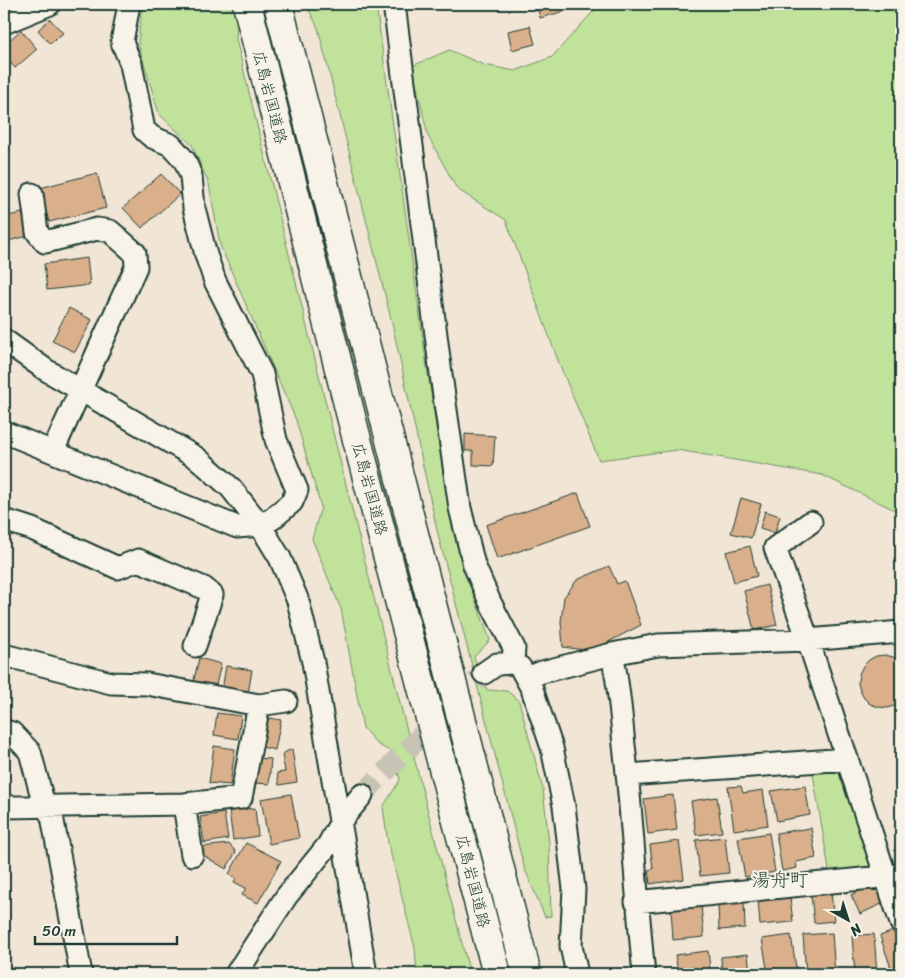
<svg xmlns="http://www.w3.org/2000/svg" width="905" height="978" viewBox="0 0 905 978" font-family="Sriracha,'Klee One',sans-serif">
<style>
.green{fill:#c1e29b;stroke:#709068}
.building{fill:#daaf8b;stroke:#1f3d34}
.lines{fill:none;stroke-linecap:round;stroke-linejoin:round}
.minor-tunnel{stroke:#c7c3b5;stroke-width:21;stroke-dasharray:21 11;stroke-linecap:butt}
.minor-casing{stroke:#1f3d34;stroke-width:25}
.highway-casing{stroke:#1f3d34;stroke-width:31}
.minor{stroke:#f7f3e8;stroke-width:21}
.highway{stroke:#f7f3e8;stroke-width:28}
.labels{text-anchor:middle;dominant-baseline:central;stroke-width:4;stroke-linejoin:round;paint-order:stroke}
.street-label{font-size:16px;fill:#1f3d34;stroke:#f7f3e8}
.quarter-label{font-size:19px;fill:#1f3d34;stroke:#f7f3e8}
</style>
<rect width="100%" height="100%" fill="#f1e5d5"/>
<filter id="ink" filterUnits="userSpaceOnUse"><feTurbulence type="fractalNoise" baseFrequency=".02" numOctaves="2"/><feDisplacementMap in="SourceGraphic" scale="10" xChannelSelector="R" yChannelSelector="G"/><feConvolveMatrix kernelMatrix="1 2 1 2 8 2 1 2 1" color-interpolation-filters="sRGB"/></filter>
<g filter="url(#ink)">
<path class="green" d="M142,4H237L238,9L236,39L257,125L402,711L470,974H417L415,948L388,843L383,807L400,780L393,753L377,744L363,728L341,609L312,539L321,507L296,420L220,245L209,184L192,145L159,114L138,43Z
M306,4H373L377,12L427,367L448,505L463,566L490,640L474,657L487,690L507,691L519,701L543,789L549,843L551,916L545,917L524,867L437,530L392,323L318,28Z
M600,4H901V513L822,475L677,450L599,460L559,363L506,220L457,189L428,136L412,66L449,50L484,65L515,71L552,57Z
M847,759L886,877L831,882L811,762Z"/>
<path class="building" d="M532,4H563L565,11L540,18L538,10L534,11Z
M50,19L63,33L50,44L38,30Z
M530,26L535,44L512,50L508,31Z
M21,30L37,49L15,68L10,62L4,68V45Z
M97,173L106,208L49,222L40,188Z
M161,174L180,194L142,228L123,208Z
M22,213L28,236L4,242V217Z
M87,258L90,285L47,290L44,264Z
M69,308L92,320L75,352L52,341Z
M465,434L495,436L493,466L473,465V451H465Z
M578,493L590,526L497,559L486,525Z
M741,498L761,504L751,538L731,533Z
M765,511L780,516L775,533L760,528Z
M750,546L757,576L734,582L726,552Z
M609,566L617,584L625,581L641,625L591,651L563,647L561,621L564,597L577,580Z
M767,585L777,625L754,630L744,591Z
M885,655L893,657L901,661V702L896,705L888,708L879,707L870,704L864,698L860,691L858,683L859,674L863,666L869,660L876,656Z
M199,658L221,664L215,689L193,684Z
M226,666L252,670L248,694L222,690Z
M217,713L241,716L238,739L214,735Z
M263,717L281,720L275,750L257,746Z
M214,746L235,749L230,785L209,783Z
M292,749L297,782L279,785L277,773L285,772L282,754Z
M256,758L271,759L269,784L254,783Z
M741,786L743,793L763,790L768,825L734,830L728,787Z
M805,786L810,815L777,821L771,791Z
M291,794L299,838L269,844L261,799Z
M673,795L677,830L648,834L644,799Z
M717,797L722,832L696,835L691,801Z
M255,808L258,836L233,840L229,811Z
M224,813L228,839L204,843L200,817Z
M811,828L816,858L796,862L797,868L782,871L776,833Z
M769,833L775,872L745,877L738,838Z
M725,837L729,873L700,876L696,840Z
M679,841L684,879L650,884L648,870L653,869L650,845Z
M246,843L281,861L258,903L242,895L246,888L234,882L236,878L229,874Z
M229,844L236,852L226,869L201,854L200,847Z
M879,882L888,901L860,914L851,895Z
M831,892L834,921L814,923L811,894Z
M790,897L793,922L760,925L758,900Z
M744,901L745,928L719,930L718,902Z
M701,905L704,937L673,940L671,908Z
M896,930L901,944V965L891,968L880,936Z
M832,933L835,974H806L803,935Z
M874,934L877,974H855L852,936Z
M791,935L797,974H768L762,939Z
M708,951L710,969L695,971V974H663V972L678,971L675,955Z
M748,954L750,974H722L721,957Z"/>
<g class="lines">
<path class="minor-tunnel" d="M362,795L484,673"/>
<g class="minor-casing">
<path id="minor" d="M394,4L442,382L460,508L474,565L490,602L514,648L513,663
M4,23L50,4
M32,194L37,232L45,242L97,229L110,231L135,253L136,267L53,451
M4,340L46,370L197,458L231,488L260,525L280,558L298,601L313,662L366,974
M4,432L237,527L260,525L272,519L292,502L297,490L276,440L262,374L215,281L206,255L194,208L191,176L185,161L171,145L152,137L144,130L131,64L122,42L129,4
M4,520L32,529L118,568L138,560L204,588L212,595L195,646
M811,522L775,548L808,640L901,923
M612,654C619,684 621,714 624,745C633,821 636,898 644,974
M4,655L111,683L147,684L259,705L286,701
M484,673L497,664L513,663L520,667L532,689L552,748L564,806L574,889L571,946L577,974
M527,678L542,672L612,654L658,645L808,640L901,632
M4,731L12,733L30,752L44,805L52,816L81,974
M628,775L847,759
M184,804L192,855
M4,807L184,804L241,798L259,705
M636,902L901,875
M236,974L286,897L328,845L343,818L362,795"/>
</g>
<g class="highway-casing">
<path id="highway" d="M247,4L355,432L497,974
M278,4L527,974"/>
</g>
<use href="#minor" class="minor"/>
<use href="#highway" class="highway"/>
</g>
</g>
<g class="labels">
<g class="street-label">
<text transform="translate(270 97) rotate(76)">広島岩国道路</text>
<text transform="translate(370 489) rotate(75)">広島岩国道路</text>
<text transform="translate(473 881) rotate(76)">広島岩国道路</text>
</g>
<g class="quarter-label">
<text x="780" y="879">湯舟町</text>
</g>
</g>
<rect width="905" height="978" fill="none" stroke="#f7f3e8" stroke-width="20"/>
<rect x="10" y="10" width="885" height="958" fill="none" stroke="#1f3d34" stroke-width="2" filter="url(#ink)"/>
<g transform="translate(848 920) rotate(141)" stroke="#f7f3e8" stroke-width="4" paint-order="stroke">
<path d="M0-4L9 19L0 12L-9 19Z" fill="#1f3d34"/>
<text y="-8" font-size="14" font-weight="bold" text-anchor="middle" fill="#1f3d34">N</text>
</g>
<path d="M35 936v8h142v-8" fill="none" stroke="#1f3d34" stroke-width="2.5"/>
<text x="42" y="936" font-size="15" fill="#1f3d34" stroke="#f7f3e8" stroke-width="4" paint-order="stroke">50 m</text>
</svg>
